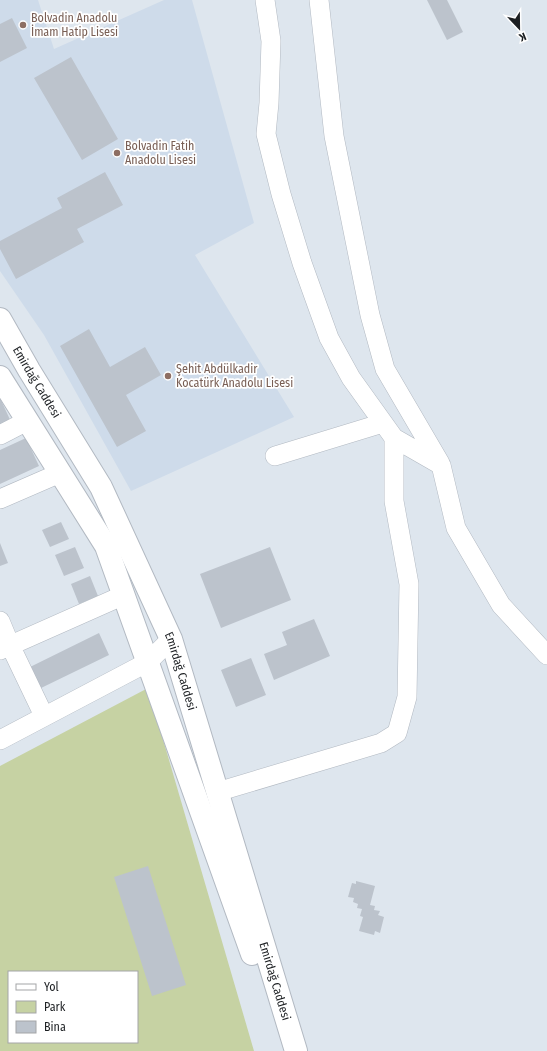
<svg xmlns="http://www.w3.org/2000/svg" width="547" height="1051" viewBox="0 0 547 1051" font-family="'Fira Sans Condensed',sans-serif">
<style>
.built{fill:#cedbea}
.green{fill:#c6d2a3;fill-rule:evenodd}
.building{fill:#bcc3cc}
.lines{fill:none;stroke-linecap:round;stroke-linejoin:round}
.minor-casing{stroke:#b2b9c2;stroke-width:20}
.secondary-casing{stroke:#b2b9c2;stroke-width:24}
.minor{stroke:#fff;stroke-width:19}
.secondary{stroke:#fff;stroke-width:22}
.education-dot{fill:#8d6e63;stroke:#fff;stroke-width:1.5}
.labels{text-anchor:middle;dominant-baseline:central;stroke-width:3.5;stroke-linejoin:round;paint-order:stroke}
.education-label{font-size:12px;fill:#785e54;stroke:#fff;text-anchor:start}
.street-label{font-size:12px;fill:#1c1f22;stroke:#fff}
</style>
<rect width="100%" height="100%" fill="#dee6ee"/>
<path class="built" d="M0,0H38L54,49L164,0H192L254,223L195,255L294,417L131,491L44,335L0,271Z"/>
<path class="green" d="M148,688L254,1051H0V766ZM9,972H137V1042H9Z"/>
<path class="building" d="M427,0H447L463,32L447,40Z
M12,18L27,48L0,62V24Z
M71,57L118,139L82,160L34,78Z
M105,172L123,205L77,229L84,242L16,279L0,249V241L62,208L57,198Z
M89,329L110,367L145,347L161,375L126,395L146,431L117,447L60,346Z
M0,398L12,424L0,430Z
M26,438L39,466L0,484V450Z
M61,522L69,539L50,547L42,530Z
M0,543L8,563L0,566Z
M75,547L84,568L64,576L55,555Z
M270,547L291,600L221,628L200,574Z
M90,576L98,596L79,604L71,584Z
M314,619L330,656L274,680L264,654L287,645L282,632Z
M99,633L109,655L39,689L28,668Z
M251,658L266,695L236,707L221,670Z
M148,866L186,985L152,996L114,877Z
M356,881L375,886L370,905L375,906L374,910L380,911L378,915L384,917L380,933L375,931L374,935L359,931L363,917L360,916L362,909L357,908L358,904L353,902L354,898L348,897L352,883L356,884Z"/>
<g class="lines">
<g class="minor-casing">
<path id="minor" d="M265,0L271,41L269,103L266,134L281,194L302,263L329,338L351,378L394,438L441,465L456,528L501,605L547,655
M319,0L334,136L370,315L385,369L440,463
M0,435L27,421
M275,456L383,423
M0,499L60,473
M0,621L10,645L44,716
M0,650L124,595
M0,740L148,662L171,639
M217,792L381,743L397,733L407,697L409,584L394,501V438"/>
</g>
<g class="secondary-casing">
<g id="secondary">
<path id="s1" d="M0,319L29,370L101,487L171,639L296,1051"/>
<path d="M0,377L106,546L252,954"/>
</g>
</g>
<use href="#minor" class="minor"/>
<use href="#secondary" class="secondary"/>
</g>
<g class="education-dot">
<circle cx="23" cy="25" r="4"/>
<circle cx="117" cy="153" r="4"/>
<circle cx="168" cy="376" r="4"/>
</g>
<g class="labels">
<g class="education-label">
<text x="31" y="18">Bolvadin Anadolu<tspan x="31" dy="14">İmam Hatip Lisesi</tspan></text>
<text x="125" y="146">Bolvadin Fatih<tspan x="125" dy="14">Anadolu Lisesi</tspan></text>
<text x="176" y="369">Şehit Abdülkadir<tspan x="176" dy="14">Kocatürk Anadolu Lisesi</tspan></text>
</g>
<g class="street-label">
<text stroke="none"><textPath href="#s1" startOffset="73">Emirdağ Caddesi</textPath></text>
<text stroke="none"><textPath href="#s1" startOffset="397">Emirdağ Caddesi</textPath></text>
<text stroke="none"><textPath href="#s1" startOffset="721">Emirdağ Caddesi</textPath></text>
</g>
</g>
<rect x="8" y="971" width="130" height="72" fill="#ffffff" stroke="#a4a5a7"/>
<rect x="16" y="984" width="20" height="6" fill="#ffffff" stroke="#a4a5a7"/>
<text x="44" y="991" font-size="12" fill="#1c1f22">Yol</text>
<rect x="16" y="1001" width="20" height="12" fill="#c6d2a3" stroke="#a4a5a7"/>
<text x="44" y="1011" font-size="12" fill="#1c1f22">Park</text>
<rect x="16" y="1021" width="20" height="12" fill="#bcc3cc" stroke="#a4a5a7"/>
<text x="44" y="1031" font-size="12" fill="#1c1f22">Bina</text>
<g transform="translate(519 28) rotate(158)" stroke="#ffffff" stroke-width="3" paint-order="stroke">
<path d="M0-3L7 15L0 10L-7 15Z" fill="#1c1f22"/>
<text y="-6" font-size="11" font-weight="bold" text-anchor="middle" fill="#1c1f22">K</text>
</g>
</svg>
